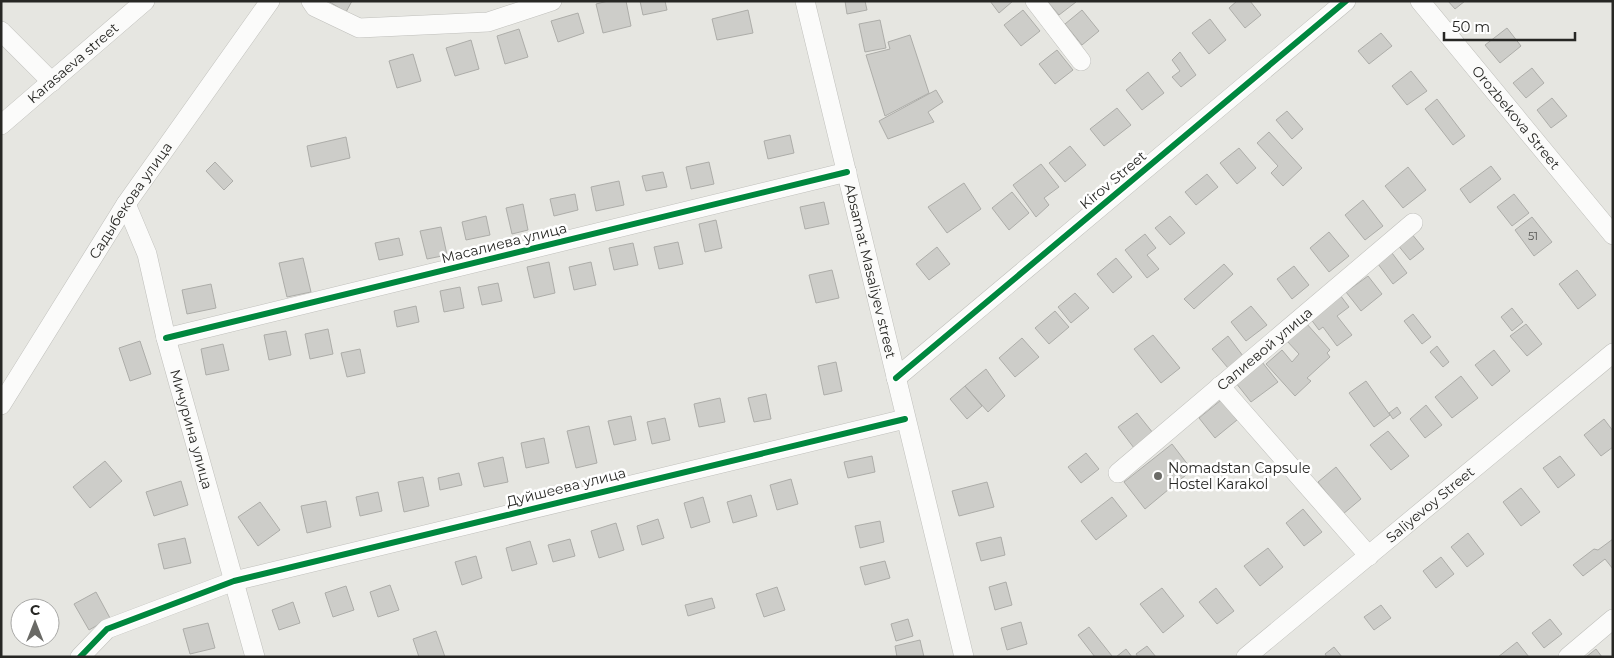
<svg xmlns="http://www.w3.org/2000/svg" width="1614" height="658" viewBox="0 0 1614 658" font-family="Montserrat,sans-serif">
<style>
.building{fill:#cdcdc9;stroke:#adada9}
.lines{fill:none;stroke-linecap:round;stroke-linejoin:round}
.minor-casing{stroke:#bfbfbb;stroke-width:20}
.minor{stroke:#fbfbfa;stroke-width:19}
.cycleway-casing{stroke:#fff;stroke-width:9}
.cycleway{stroke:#00873e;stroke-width:6}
.poi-dot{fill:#6a6a66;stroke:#fff;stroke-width:2}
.labels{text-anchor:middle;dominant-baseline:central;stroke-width:5;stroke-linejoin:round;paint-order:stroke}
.number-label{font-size:11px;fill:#52524f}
.street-label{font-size:14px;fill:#272724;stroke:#fff}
.poi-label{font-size:14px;fill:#272724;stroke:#fff;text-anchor:start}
</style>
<rect width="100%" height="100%" fill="#e6e6e1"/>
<path class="building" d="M328,1H352L346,12Z
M608,1H626L631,26L603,33L596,4Z
M640,1H665L667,10L643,15Z
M845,1H865L867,10L847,14Z
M990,1H1013L999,13Z
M1047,1H1075L1076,2L1059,15Z
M1237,1H1250L1261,15L1245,28L1229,8Z
M1448,1H1465L1455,9Z
M748,10L753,33L717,40L712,19Z
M1023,10L1040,31L1021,46L1004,25Z
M1082,10L1099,31L1082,45L1065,24Z
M578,13L584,33L558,42L551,21Z
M1210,19L1226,40L1209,54L1192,33Z
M880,20L886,48L865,52L859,24Z
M1507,28L1521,46L1500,63L1485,45Z
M519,29L528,57L505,64L497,36Z
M1381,33L1392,46L1369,64L1358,51Z
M910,35L929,93L885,116L866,55L890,49L888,42Z
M471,40L479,69L455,76L446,48Z
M1057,50L1073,70L1055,84L1039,64Z
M1180,52L1196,75L1181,87L1172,77L1180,71L1172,60Z
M413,54L421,81L397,88L389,61Z
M1532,68L1544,83L1526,98L1513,83Z
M1411,71L1427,91L1407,105L1392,86Z
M1148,72L1164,93L1142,110L1126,90Z
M936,90L943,102L928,112L934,122L888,139L879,121Z
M1552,98L1567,116L1551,128L1537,110Z
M1437,99L1465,136L1453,145L1425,109Z
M1117,108L1131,125L1104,146L1090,129Z
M1287,111L1303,129L1292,139L1276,120Z
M1269,132L1302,168L1283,186L1271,173L1278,166L1257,143Z
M790,135L794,153L768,159L764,141Z
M346,137L350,158L311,167L307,146Z
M1070,146L1086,165L1065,182L1049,163Z
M1239,148L1256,168L1237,184L1220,163Z
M215,162L233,181L224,190L206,171Z
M709,162L714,184L691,189L686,167Z
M1041,164L1059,187L1044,198L1049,205L1036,217L1013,185Z
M1491,166L1501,179L1470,203L1460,189Z
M1408,167L1426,190L1403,208L1385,186Z
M663,172L667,187L646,191L642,176Z
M1207,174L1218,187L1196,205L1185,192Z
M619,181L624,205L596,211L591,187Z
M964,183L981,209L947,233L928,207Z
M1012,192L1029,213L1009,230L992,208Z
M575,194L578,210L554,216L550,199Z
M1514,194L1529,213L1512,226L1497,207Z
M1363,200L1383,226L1365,240L1345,215Z
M824,202L829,224L805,229L800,207Z
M523,204L528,230L512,234L506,208Z
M486,216L490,235L466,240L462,222Z
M1170,216L1185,233L1170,245L1155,228Z
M1532,217L1552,242L1534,256L1515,230Z
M716,220L722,248L705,252L699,224Z
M441,227L447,255L427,259L420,231Z
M1329,232L1349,256L1329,272L1310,248Z
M1411,233L1424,249L1410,260L1397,244Z
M1145,234L1156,248L1147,255L1159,269L1147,278L1125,250Z
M399,238L403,255L379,260L375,243Z
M678,242L683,264L659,269L654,247Z
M633,243L638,265L614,270L609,248Z
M937,247L950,264L929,280L916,264Z
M1392,253L1407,273L1393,284L1378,264Z
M303,258L311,292L287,297L279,263Z
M1116,258L1132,277L1113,293L1097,274Z
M549,262L555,293L534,298L527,267Z
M591,262L596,285L574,290L569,267Z
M1224,264L1233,274L1194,309L1184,299Z
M1294,266L1309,285L1292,299L1277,279Z
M832,270L839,298L816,303L809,275Z
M1577,270L1596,295L1578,309L1559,284Z
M1368,276L1382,294L1361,311L1346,292Z
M498,283L502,301L482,305L478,287Z
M211,284L216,308L187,314L182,290Z
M460,287L464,308L444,312L440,291Z
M1075,293L1089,308L1071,323L1058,307Z
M1340,295L1349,307L1337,316L1352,335L1337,346L1323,327L1319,330L1310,318Z
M416,306L419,322L397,327L394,311Z
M1251,306L1267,325L1246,341L1231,322Z
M1512,308L1523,322L1512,331L1501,317Z
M1055,311L1069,327L1049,344L1035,328Z
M1413,314L1431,337L1422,344L1404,321Z
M1306,323L1330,350L1327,353L1330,357L1307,378L1311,381L1295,396L1266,364L1282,350L1292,362L1299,354L1287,341Z
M1526,324L1542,344L1527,356L1510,336Z
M328,329L333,354L310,359L305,334Z
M286,331L291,355L269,360L264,335Z
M1153,335L1180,368L1161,383L1134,349Z
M1228,336L1243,356L1228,368L1212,349Z
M1022,338L1039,357L1015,377L999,358Z
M140,341L151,374L130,381L119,348Z
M223,344L229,370L206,375L201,349Z
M1437,346L1449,362L1443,367L1430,352Z
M360,349L365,373L347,377L341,353Z
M1494,350L1510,371L1492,386L1475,365Z
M836,362L842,391L824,395L818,366Z
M1262,362L1278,382L1251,402L1236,383Z
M986,369L1005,396L988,412L965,386Z
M1461,376L1478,398L1452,418L1435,397Z
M1366,381L1390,415L1374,427L1349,393Z
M965,386L982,406L967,419L950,399Z
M766,394L771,419L754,422L748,398Z
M720,398L725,422L699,427L694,404Z
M1221,400L1237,420L1215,438L1199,418Z
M1426,405L1442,425L1425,438L1410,419Z
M1397,407L1401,413L1393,419L1389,413Z
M1137,413L1153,433L1134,448L1118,427Z
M631,416L636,440L614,445L608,421Z
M665,418L670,440L652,444L647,422Z
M1604,419L1613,431V447L1601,456L1584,435Z
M589,426L597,463L576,468L567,431Z
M1388,431L1409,456L1391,470L1370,445Z
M544,438L549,463L526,468L521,443Z
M1172,444L1192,470L1145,509L1124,482Z
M1086,453L1099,469L1081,483L1068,467Z
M872,456L875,472L848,478L844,462Z
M1560,456L1575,475L1558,488L1543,468Z
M503,457L508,482L484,487L478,463Z
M105,461L122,481L90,508L73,487Z
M1336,467L1361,499L1343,514L1318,482Z
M459,473L462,485L440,490L438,478Z
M423,477L429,506L404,512L398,482Z
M791,479L798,504L777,510L770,485Z
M181,481L188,505L154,516L146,492Z
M987,482L994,507L959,516L952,491Z
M1521,488L1540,512L1521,526L1503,502Z
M378,492L382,511L360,516L356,497Z
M751,495L757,516L733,523L727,502Z
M703,497L710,522L691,528L684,503Z
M1112,497L1127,516L1096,540L1081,521Z
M326,501L331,527L307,533L301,506Z
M260,502L280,530L258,546L238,517Z
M1303,509L1322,532L1304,546L1286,523Z
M658,519L664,538L642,545L637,526Z
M880,521L884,542L860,548L855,526Z
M616,523L624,550L599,558L591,531Z
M1468,533L1484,554L1467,567L1451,547Z
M1001,537L1005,555L981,561L976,543Z
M185,538L191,563L164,569L158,544Z
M570,539L575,556L553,562L548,545Z
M1613,539V569L1605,559L1583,576L1573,565L1594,549L1598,550Z
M530,541L537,564L512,571L506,548Z
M1268,548L1283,567L1260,586L1244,566Z
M476,556L482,578L462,585L455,562Z
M1441,557L1454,574L1436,588L1423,571Z
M885,561L890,578L865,585L860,567Z
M1006,582L1012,605L995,610L989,587Z
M390,585L399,610L378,617L370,592Z
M346,586L354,610L333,617L325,593Z
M777,587L785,610L764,617L756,594Z
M1162,588L1184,616L1163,633L1140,604Z
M1216,588L1234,611L1217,624L1199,602Z
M96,592L110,618L89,630L74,604Z
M712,598L715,608L688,616L685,605Z
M293,602L300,623L279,630L272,610Z
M1381,605L1391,618L1374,630L1364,617Z
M908,619L913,636L896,641L891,624Z
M1550,619L1562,634L1544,648L1532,633Z
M1021,622L1027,644L1007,650L1001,628Z
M208,623L215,648L190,654L183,629Z
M1089,627L1112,656L1111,657H1095L1078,635Z
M436,631L445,657H419L413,639Z
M920,640L924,657H897L895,646Z
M1517,642L1529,657H1498Z
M1147,646L1156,657H1138L1136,654Z
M1334,647L1342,657H1327L1325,654Z
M1126,649L1132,657H1116Z
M1596,649L1602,657H1586Z"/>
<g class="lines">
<g class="minor-casing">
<g id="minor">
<path d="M311,1L315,7L359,28L488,22L552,1"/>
<path id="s1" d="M805,1L964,657"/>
<path d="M1035,1L1081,61"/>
<path id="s2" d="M1420,1L1613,235"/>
<path d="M1,31L52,82"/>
<path id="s3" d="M1,125L145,1"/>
<path id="s4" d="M126,204L147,254L166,338L255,657"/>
<path d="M166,338L847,172"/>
<path d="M896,378L1346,1"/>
<path d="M1220,386L1369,556"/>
<path id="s5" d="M1,405L126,204L270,1"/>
<path id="s6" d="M1118,473L1413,223"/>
<path d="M80,657L107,629L234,581L905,419"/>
<path id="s7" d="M1246,657L1613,353"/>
<path d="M1568,657L1613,619"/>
</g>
</g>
<use href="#minor" class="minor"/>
<g class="cycleway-casing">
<path id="cycleway" d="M166,338L847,172
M896,378L1346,1
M80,657L107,629L234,581L905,419"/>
</g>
<use href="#cycleway" class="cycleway"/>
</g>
<circle class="poi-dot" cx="1158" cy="476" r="5"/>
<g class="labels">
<g class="number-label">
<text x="1533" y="236">51</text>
</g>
<g class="street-label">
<text stroke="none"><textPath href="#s3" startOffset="95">Karasaeva street</textPath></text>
<text stroke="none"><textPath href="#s2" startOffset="151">Orozbekova Street</textPath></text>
<text transform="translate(1113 180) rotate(-40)">Kirov Street</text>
<text stroke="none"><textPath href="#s5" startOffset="242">Садыбекова улица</textPath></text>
<text transform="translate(504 243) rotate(-14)">Масалиева улица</text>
<text stroke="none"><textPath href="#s1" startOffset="278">Absamat Masaliyev street</textPath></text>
<text stroke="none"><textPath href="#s6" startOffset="192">Салиевой улица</textPath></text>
<text stroke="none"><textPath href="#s4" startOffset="235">Мичурина улица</textPath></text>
<text transform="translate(566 487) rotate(-14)">Дуйшеева улица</text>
<text stroke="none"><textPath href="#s7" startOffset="239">Saliyevoy Street</textPath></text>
</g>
<g class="poi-label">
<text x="1168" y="468">Nomadstan Capsule<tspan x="1168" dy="16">Hostel Karakol</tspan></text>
</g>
</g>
<rect width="1614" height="658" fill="none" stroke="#272724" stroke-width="5"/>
<g transform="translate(35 623)"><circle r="24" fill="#ffffff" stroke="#a9a9a7"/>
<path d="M0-4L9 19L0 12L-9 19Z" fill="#6a6a66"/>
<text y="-8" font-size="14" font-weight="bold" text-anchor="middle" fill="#272724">С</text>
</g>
<path d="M1444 32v8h131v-8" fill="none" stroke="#272724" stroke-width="2.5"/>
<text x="1452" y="32" font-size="15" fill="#272724" stroke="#ffffff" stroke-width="4" paint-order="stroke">50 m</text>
</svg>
